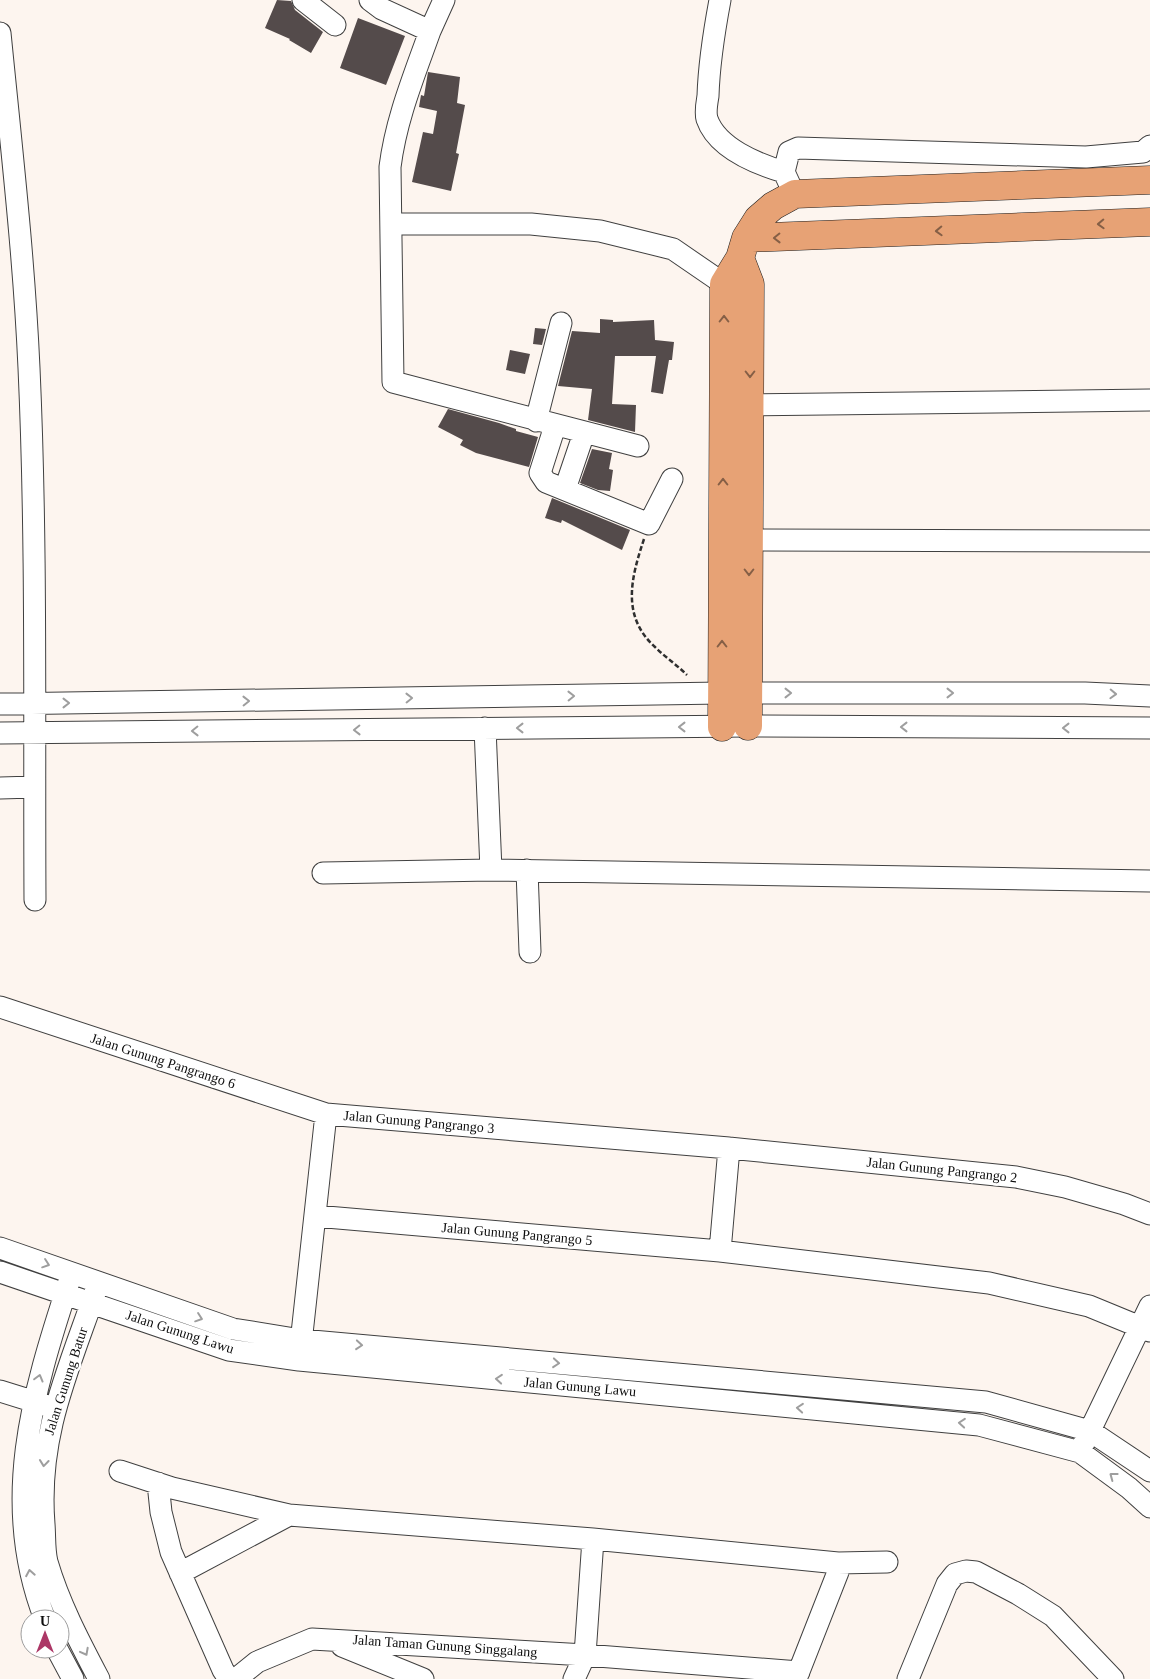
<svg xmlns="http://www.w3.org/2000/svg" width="1150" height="1679" viewBox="0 0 1150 1679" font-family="Georgia,serif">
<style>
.building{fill:#544b4b}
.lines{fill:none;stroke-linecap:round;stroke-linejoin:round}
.minor-casing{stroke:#404040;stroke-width:23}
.major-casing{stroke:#1e1e1e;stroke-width:29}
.path{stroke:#2f2f2f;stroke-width:2.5;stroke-dasharray:5 2.5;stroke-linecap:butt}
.minor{stroke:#fff;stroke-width:21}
.major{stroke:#e7a275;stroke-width:28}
.oneway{stroke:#855f46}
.oneway2{stroke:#9e9e9e}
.labels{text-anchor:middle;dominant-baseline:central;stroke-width:5;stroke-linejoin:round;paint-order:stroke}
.street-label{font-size:14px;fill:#0d0d0d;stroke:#fff}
</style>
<rect width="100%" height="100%" fill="#fdf5ef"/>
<path class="building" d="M277,0L291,1L295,10L323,32L311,53L289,40L290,39L265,28Z
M358,18L405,36L386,85L340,68Z
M428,72L460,77L457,103L465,105L456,153L459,154L451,191L412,182L423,132L433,134L437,111L419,107L421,95L424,96Z
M600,319L613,320V322L654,320L655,340L674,342L672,360H669L663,394L651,392L656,356H615L612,404L636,405L635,432L588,420L592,389L558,386L572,331L600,333Z
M535,328L546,329L542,345L533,344Z
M510,350L530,354L525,374L506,370Z
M448,409L499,423L516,429V431L538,437L529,467L476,453L460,445L463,440L438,427Z
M592,449L612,453L609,469L613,470L610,491L598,490L580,483Z
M552,498L630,530L622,550L562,520L561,523L545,518Z"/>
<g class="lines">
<g class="minor-casing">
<path id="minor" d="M303,0L335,25
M370,0L382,9L430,31C414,76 396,119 390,167L393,382L638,446
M720,0C714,32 709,63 708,96C707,102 705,112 707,119C717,148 757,164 784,172L790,185
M430,31L444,0
M0,33C11,144 24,256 29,368C37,545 34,723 35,900
M784,172L789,152L798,148L1086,157L1143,152L1150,146
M392,224H531L600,231L673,249L724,284
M749,405L1150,400
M536,421L561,323
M555,426L540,473L546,482L649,524L672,479
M565,489L584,433
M749,540L1150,541
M0,704L722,693H1085L1150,696
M485,728L491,870
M0,733L748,726L1150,728
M0,788L34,787
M527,870L530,952
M323,873L491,870L1150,881
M0,1007L326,1114L729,1148L1016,1177L1065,1187L1124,1204L1150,1214
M315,1216L720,1251L989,1283L1089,1306L1150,1331
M0,1248L233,1329L301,1340L986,1402L1090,1431L1150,1471
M720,1251L729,1148
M0,1272L229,1350L299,1360L979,1425L1080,1452L1129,1488L1150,1507
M96,1290C68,1371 37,1436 44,1524C45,1536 44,1550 47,1562C59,1603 79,1641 99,1679
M300,1352L326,1114
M0,1391L45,1405
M1084,1443L1150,1306
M120,1471L172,1488L289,1515L593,1539L838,1563L887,1562
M158,1483L161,1512L171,1552L223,1670L229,1679
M180,1573L289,1515
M45,1619C0,1504 32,1394 69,1282
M342,1646L423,1679
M57,1649L73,1679
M236,1679L257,1662L312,1639L585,1655L799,1672
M574,1679L585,1655L593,1539
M796,1679L838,1572V1563
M908,1679L947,1584L955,1574L966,1571L976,1572L1018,1594L1053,1616L1113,1679"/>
</g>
<g class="major-casing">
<path id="major" d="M746,238L1150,222
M740,258L750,284L748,726
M722,727L724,284L740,258L746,238L758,219L773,206L795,194L1150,180"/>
</g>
<path class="path" d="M644,539C631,578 621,616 655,647C665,657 677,665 687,675"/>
<use href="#minor" class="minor"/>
<use href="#major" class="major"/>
</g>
<defs><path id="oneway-chevron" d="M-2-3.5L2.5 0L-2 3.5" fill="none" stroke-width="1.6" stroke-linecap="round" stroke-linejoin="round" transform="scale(1.25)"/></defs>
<g class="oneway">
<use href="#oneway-chevron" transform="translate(1101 224) rotate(178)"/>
<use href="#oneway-chevron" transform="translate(939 231) rotate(178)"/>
<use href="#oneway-chevron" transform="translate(777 238) rotate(179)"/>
<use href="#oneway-chevron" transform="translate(724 319) rotate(-90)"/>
<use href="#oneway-chevron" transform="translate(750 374) rotate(90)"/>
<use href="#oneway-chevron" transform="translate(723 482) rotate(-90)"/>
<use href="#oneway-chevron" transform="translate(749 572) rotate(90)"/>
<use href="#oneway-chevron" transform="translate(722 644) rotate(-90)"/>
</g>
<g class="oneway2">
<use href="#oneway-chevron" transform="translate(788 693)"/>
<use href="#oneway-chevron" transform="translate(950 693)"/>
<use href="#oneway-chevron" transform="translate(1113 694) rotate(2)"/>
<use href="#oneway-chevron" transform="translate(571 696) rotate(-1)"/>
<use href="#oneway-chevron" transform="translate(409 698) rotate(-1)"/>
<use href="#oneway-chevron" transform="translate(246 701) rotate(-1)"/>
<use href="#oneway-chevron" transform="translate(66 703)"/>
<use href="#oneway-chevron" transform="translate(682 727) rotate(180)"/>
<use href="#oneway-chevron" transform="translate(904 727) rotate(-180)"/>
<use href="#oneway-chevron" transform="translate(520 728) rotate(180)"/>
<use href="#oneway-chevron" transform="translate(1066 728) rotate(-180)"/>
<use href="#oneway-chevron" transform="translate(357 730) rotate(179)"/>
<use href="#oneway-chevron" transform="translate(195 731) rotate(179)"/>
<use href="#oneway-chevron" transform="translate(46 1264) rotate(19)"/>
<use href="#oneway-chevron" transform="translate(199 1318) rotate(19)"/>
<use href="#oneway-chevron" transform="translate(359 1345) rotate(5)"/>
<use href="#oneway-chevron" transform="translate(556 1363) rotate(5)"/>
<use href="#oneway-chevron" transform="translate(39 1378) rotate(-75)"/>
<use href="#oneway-chevron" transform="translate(499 1379) rotate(-175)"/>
<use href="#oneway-chevron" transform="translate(800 1408) rotate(-175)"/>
<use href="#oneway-chevron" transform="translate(962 1423) rotate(-175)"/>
<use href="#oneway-chevron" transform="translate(44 1463) rotate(96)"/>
<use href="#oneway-chevron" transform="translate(1113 1476) rotate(-143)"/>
<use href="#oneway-chevron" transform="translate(30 1573) rotate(-100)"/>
<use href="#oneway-chevron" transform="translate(85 1652) rotate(62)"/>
</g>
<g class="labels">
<g class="street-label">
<text transform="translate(163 1061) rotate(18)">Jalan Gunung Pangrango 6</text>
<text transform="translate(419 1122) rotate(5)">Jalan Gunung Pangrango 3</text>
<text transform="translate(942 1170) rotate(6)">Jalan Gunung Pangrango 2</text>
<text transform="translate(517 1234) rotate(5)">Jalan Gunung Pangrango 5</text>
<text transform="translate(180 1332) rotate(18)">Jalan Gunung Lawu</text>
<text transform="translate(66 1381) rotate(-72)">Jalan Gunung Batur</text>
<text transform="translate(580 1387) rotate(5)">Jalan Gunung Lawu</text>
<text transform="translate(445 1646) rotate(4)">Jalan Taman Gunung Singgalang</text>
</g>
</g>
<g transform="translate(45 1634)"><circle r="24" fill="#ffffff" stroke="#9e9e9e"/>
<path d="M0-4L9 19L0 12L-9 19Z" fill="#ac3766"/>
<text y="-8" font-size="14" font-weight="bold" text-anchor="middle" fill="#0d0d0d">U</text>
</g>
</svg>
